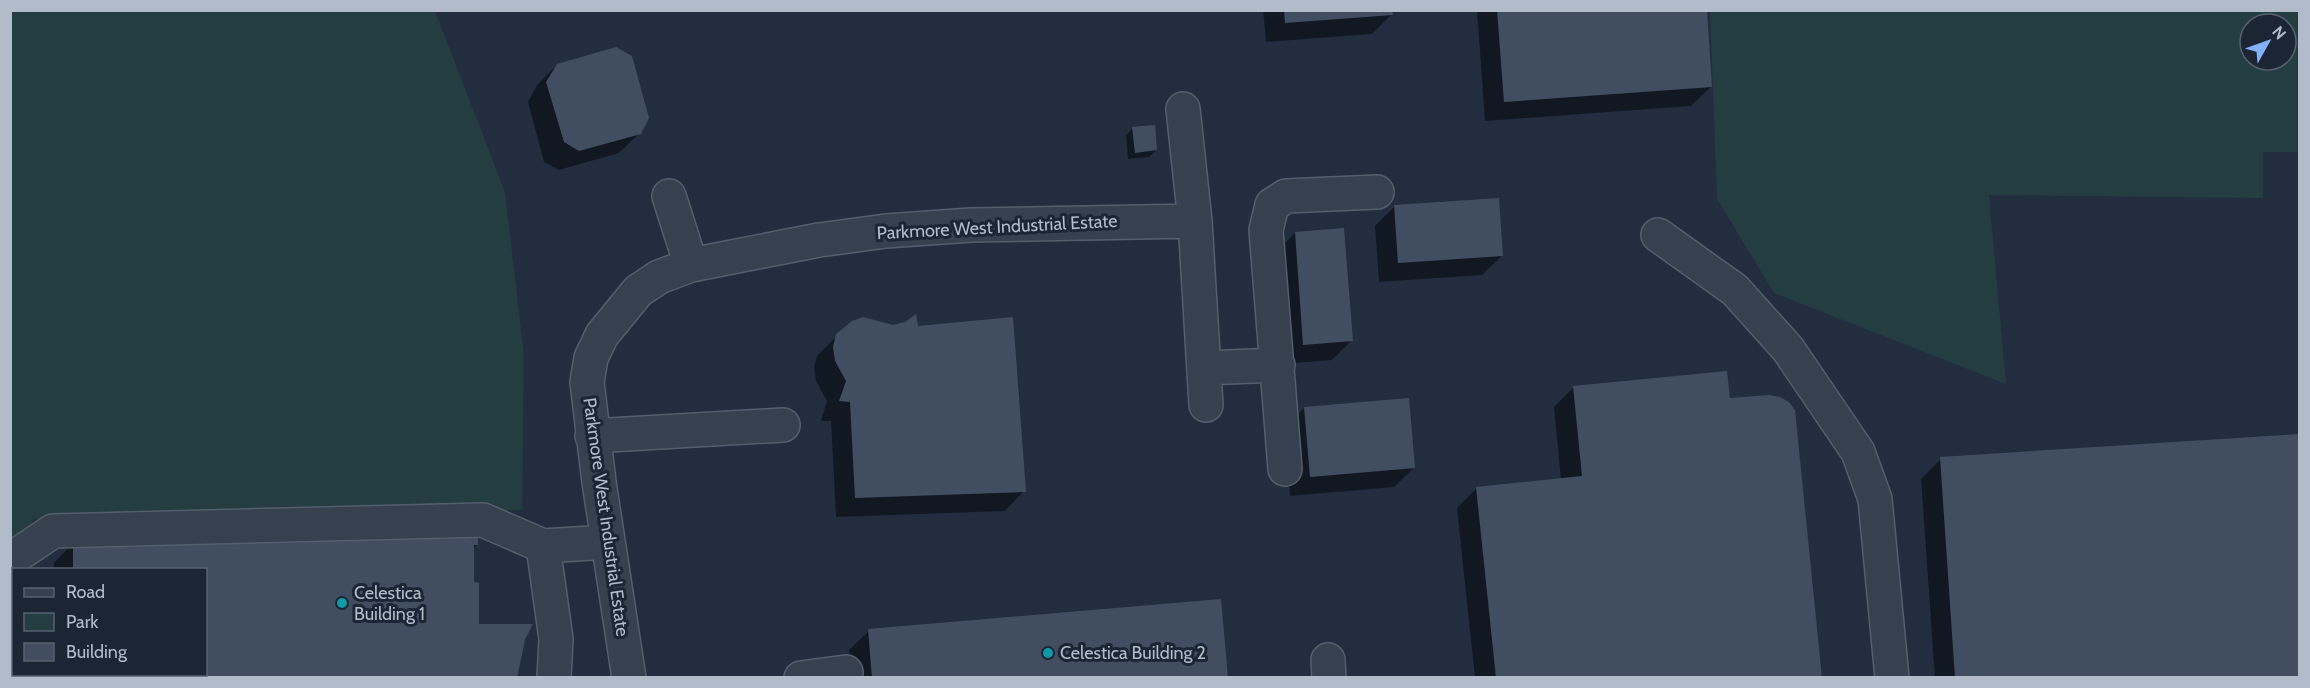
<svg xmlns="http://www.w3.org/2000/svg" width="2310" height="688" viewBox="0 0 2310 688" font-family="Cabin,sans-serif">
<style>
.green{fill:#243d41;fill-rule:evenodd}
.shadow{fill:#0007}
.building{fill:#414e62}
.lines{fill:none;stroke-linecap:round;stroke-linejoin:round}
.minor-casing{stroke:#545e6d;stroke-width:36}
.minor{stroke:#36404f;stroke-width:33}
.culture-dot{fill:#0f9aa8;stroke:#1b2534;stroke-width:2}
.labels{text-anchor:middle;dominant-baseline:central;stroke-width:6;stroke-linejoin:round;paint-order:stroke}
.street-label{font-size:18px;fill:#b2bbca;stroke:#1b2534}
.poi-label{font-size:18px;fill:#b2bbca;stroke:#1b2534;text-anchor:start}
</style>
<rect width="100%" height="100%" fill="#222e40"/>
<path class="green" d="M10,11H435L505,192L524,356L522,510L33,519L27,542L11,541Z
M1710,11H2299V152H2263V198L1989,195L2006,384L1774,293L1717,199ZM2250,24H2286V60H2250Z"/>
<path class="shadow" d="M1263,10H1391V15L1372,34L1266,42Z
M1477,10H1705L1711,87L1691,106L1485,121Z
M557,65L640,133L619,153L559,170L544,162L528,102L537,85Z
M1133,128L1156,150L1149,157L1128,159L1126,135Z
M1395,206L1502,256L1482,275L1379,282L1375,226Z
M1295,233L1351,341L1332,360L1284,364L1275,253Z
M893,327L916,328L1024,491L1005,511L836,517L831,421H821L827,401L816,381L814,367L817,356L837,336Z
M1573,388L1728,400L1820,678H1475L1457,508L1477,488L1561,480L1554,407Z
M1304,408L1414,468L1394,487L1290,496L1285,428Z
M1941,459L2300,678H1935L1921,479Z
M73,543L477,545L472,549V584L477,626H531L518,659L516,678H10V585L14,582V674H206V570H54V563Z
M869,631L1227,678H852L849,650Z"/>
<path class="building" d="M1284,10H1392L1393,15L1285,23Z
M1497,10H1707L1712,87L1504,102Z
M616,47L632,56L649,118L641,134L579,151L564,142L546,82L557,64Z
M1155,125L1157,150L1135,153L1132,127Z
M1499,198L1503,256L1398,263L1394,205Z
M1344,228L1353,341L1303,345L1295,232Z
M916,314L918,326L1013,317L1026,492L855,498L850,402L839,401L846,381L835,361L833,347L836,334L852,321L863,317L893,325L905,322Z
M1727,371L1730,398L1769,395L1780,397L1789,402L1795,410L1822,678H1496L1476,487L1582,476L1573,386Z
M1409,398L1415,468L1310,477L1304,407Z
M2300,434V678H1955L1940,457Z
M478,529V545H474V582L479,583V624H533L525,640L517,678H12V674H206V570H73V542Z
M10,595H14V648H12Z
M1221,599L1228,678H872L868,629Z"/>
<g class="lines">
<g class="minor-casing">
<path id="minor" d="M1183,109L1195,221L1206,405
M669,196L691,265
M1658,235L1735,290L1788,349L1858,452L1875,499L1892,678
M1204,368L1278,365
M592,436L783,425
M1285,469L1266,230L1272,205L1286,196L1377,192
M543,546L556,639L554,678
M10,560L53,531L483,520L543,546L608,542
M1328,660L1329,678
M629,678L599,482L587,382L591,358L602,335L638,291L659,277L691,265L819,240L886,231L971,225L1195,221
M801,678L846,672"/>
</g>
<use href="#minor" class="minor"/>
</g>
<g class="culture-dot">
<circle cx="342" cy="603" r="6"/>
<circle cx="1048" cy="653" r="6"/>
</g>
<g class="labels">
<g class="street-label">
<text transform="translate(997 227) rotate(-3)">Parkmore West Industrial Estate</text>
<text transform="translate(606 517) rotate(82)">Parkmore West Industrial Estate</text>
</g>
<g class="poi-label">
<text x="354" y="593">Celestica<tspan x="354" dy="21">Building 1</tspan></text>
<text x="1060" y="653">Celestica Building 2</text>
</g>
</g>
<rect width="2310" height="688" fill="none" stroke="#b2bbca" stroke-width="24"/>
<rect x="12" y="568" width="195" height="108" fill="#1b2534" stroke="#576170" stroke-width="1.5"/>
<rect x="24" y="588" width="30" height="9" fill="#36404f" stroke="#576170" stroke-width="1.5"/>
<text x="66" y="598" font-size="18" fill="#b2bbca">Road</text>
<rect x="24" y="613" width="30" height="18" fill="#243d41" stroke="#576170" stroke-width="1.5"/>
<text x="66" y="628" font-size="18" fill="#b2bbca">Park</text>
<rect x="24" y="643" width="30" height="18" fill="#414e62" stroke="#576170" stroke-width="1.5"/>
<text x="66" y="658" font-size="18" fill="#b2bbca">Building</text>
<g transform="translate(2268 42) rotate(50)"><circle r="28" fill="#1b2534" stroke="#576170" stroke-width="1.5"/>
<path d="M0-4.5L10 22L0 15L-10 22Z" fill="#83b1ff"/>
<text y="-9" font-size="16" font-weight="bold" text-anchor="middle" fill="#b2bbca">N</text>
</g>
</svg>
